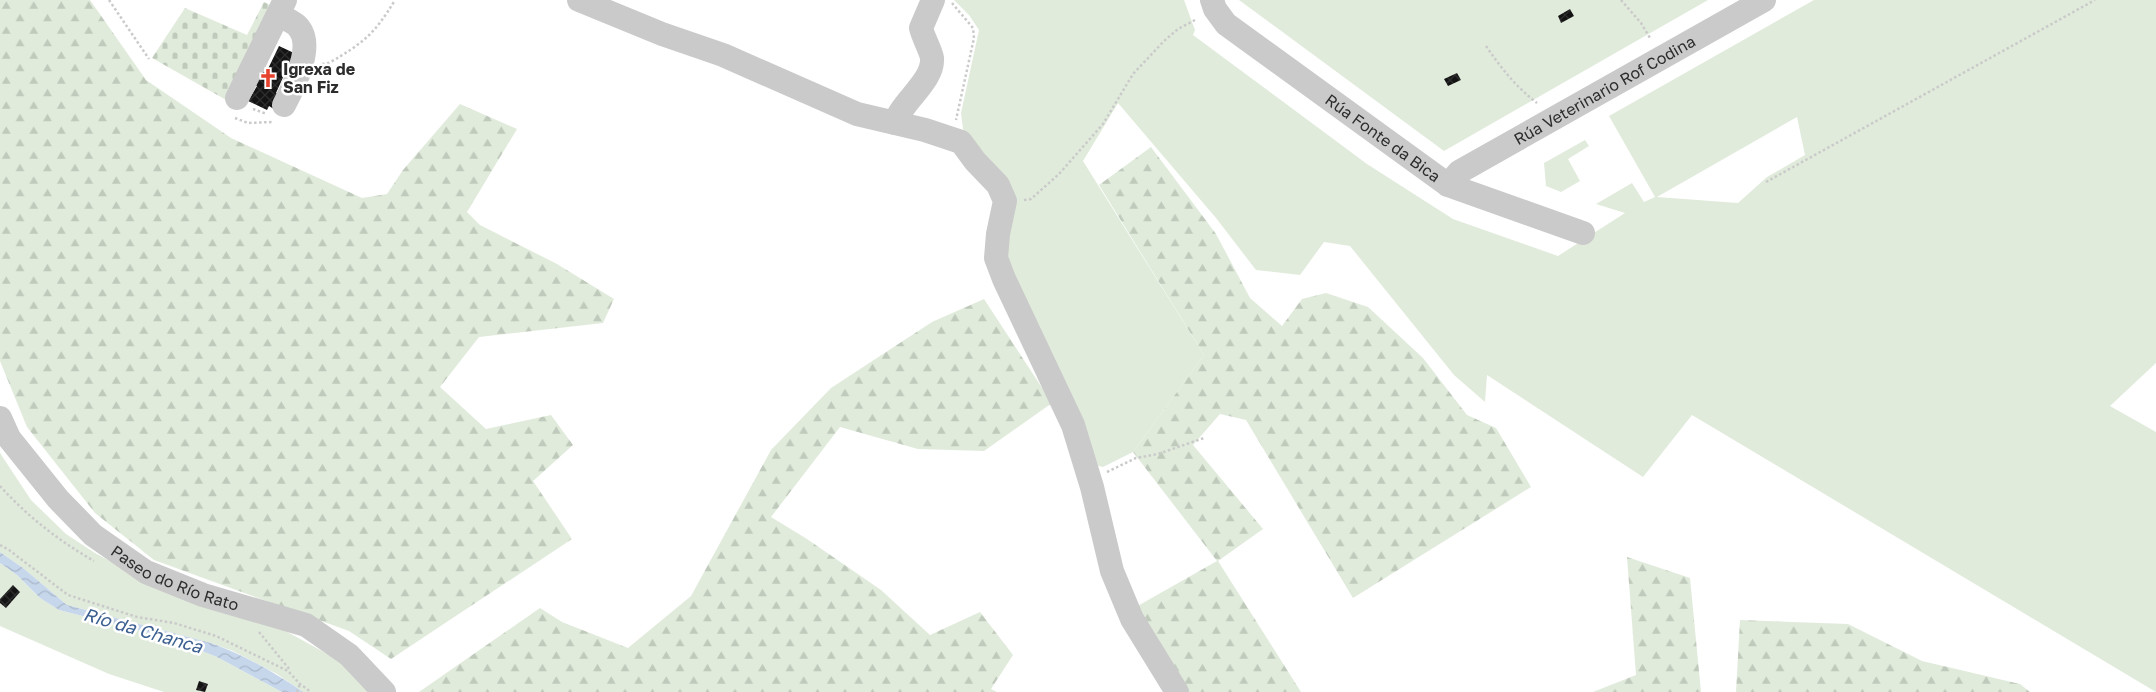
<svg xmlns="http://www.w3.org/2000/svg" width="2156" height="692" viewBox="0 0 2156 692" font-family="'Golos Text',sans-serif">
<style>
.grass{fill:#e0ebdb;fill-rule:evenodd}
.forest{fill:url(#forest-firs)}
.cemetery{fill:url(#cemetery-stones)}
.water{fill:url(#water-waves)}
.building{fill:url(#building-cross-hatch)}
.lines{fill:none;stroke-linecap:round;stroke-linejoin:round}
.path{stroke:#cacaca;stroke-width:2.5;stroke-dasharray:2.5 2.5;stroke-linecap:butt}
.minor{stroke:#cacaca;stroke-width:24}
.labels{text-anchor:middle;dominant-baseline:central;stroke-width:5;stroke-linejoin:round;paint-order:stroke}
.poi-label{font-size:16px;font-weight:bold;fill:#2d2d2d;stroke:#fff;text-anchor:start}
.street-label{font-size:16px;fill:#2d2d2d;stroke:#fff}
.water-label{font-size:18px;font-style:italic;fill:#3b5f90;stroke:#fff}
</style>
<defs>
<pattern id="forest-firs" width="22" height="20" patternUnits="userSpaceOnUse" patternTransform="scale(1.25)"><rect width="22" height="20" fill="#e0ebdb"/><path d="M5 1l3.5 6h-7zM16 11l3.5 6h-7z" fill="#c0cabc"/></pattern>
<pattern id="cemetery-stones" width="16" height="16" patternUnits="userSpaceOnUse" patternTransform="scale(1.25)"><rect width="16" height="16" fill="#e0ebdb"/><path d="M2 7V4a2 2 0 0 1 4 0v3zM10 15v-3a2 2 0 0 1 4 0v3z" fill="#c0cabc"/></pattern>
<pattern id="water-waves" width="16" height="10" patternUnits="userSpaceOnUse" patternTransform="scale(1.25)"><rect width="16" height="10" fill="#c6d6eb"/><path d="M0 5q4-4 8 0t8 0" fill="none" stroke="#aab8ca"/></pattern>
<pattern id="building-cross-hatch" width="8" height="8" patternUnits="userSpaceOnUse" patternTransform="scale(1.25)"><rect width="8" height="8" fill="#141414"/><path d="M0 0l8 8M0 8l8-8" fill="none" stroke="#2e2e2e"/></pattern>
</defs>
<rect width="100%" height="100%" fill="#fff"/>
<path class="grass" d="M954,0H1184L1195,30L1193,35L1367,164L1453,219L1558,256L1625,213L1596,204L1632,183L1644,202L1655,197L1609,116L1814,0H2156V363L2110,406L2156,432V692L1692,415L1643,477L1487,375L1485,402L1454,375L1350,246L1324,242L1300,275L1256,270L1216,218L1118,103L1083,161L1204,355L1133,452L1103,467L1091,464L1003,266L1005,226L964,136L961,113L979,30L969,15ZM1797,117L1805,155L1767,177L1738,203L1657,197Z
M1239,0H1708L1444,151Z
M1585,140L1589,146L1568,159L1580,181L1561,192L1546,186L1544,163Z
M0,453L31,500L66,534L95,553L141,578L282,629L340,661L371,692H303L277,674L233,651L211,643L67,605L23,568L0,552Z
M0,563L17,575L40,598L59,610L142,631L197,649L217,657L282,692H164L109,674L0,626Z"/>
<path class="forest" d="M0,0H90L146,80L231,138L362,198L387,194L403,170L460,104L517,129L467,212L480,225L557,264L614,299L603,323L479,337L440,387L486,429L551,415L573,445L533,481L572,539L391,659L349,631L154,560L95,513L27,427L0,361Z
M1151,147L1216,234L1250,298L1282,326L1302,299L1326,293L1368,307L1423,358L1467,415L1496,428L1531,487L1353,598L1246,420L1220,414L1193,445L1263,529L1218,561L1301,692H1182L1134,608L1217,561L1133,452L1204,355L1099,185Z
M984,299L1052,403L984,451L918,449L840,427L771,517L807,539L881,590L930,635L980,612L1013,655L991,689L997,692H419L540,608L562,622L628,648L691,596L771,450L831,388L932,322Z
M1627,557L1690,578L1701,692H1593L1636,675Z
M1740,620L1848,624L1922,661L2020,684L2030,692H1736Z"/>
<path class="cemetery" d="M264,2L272,6L228,101L152,58L185,8L247,35Z"/>
<path class="water" d="M0,552L23,568L67,605L211,643C244,655 274,672 303,692H282L217,657L197,649L142,631L59,610L40,598L17,575L0,563Z"/>
<path class="building" d="M1570,9L1574,16L1561,23L1558,16Z
M279,46L294,53L276,93L284,97L277,111L269,106L267,110L248,101L257,86L251,83L258,69L266,73Z
M1457,73L1461,80L1448,86L1444,79Z
M13,585L20,592L6,608L0,603V599Z
M199,681L208,684L205,692L196,690Z"/>
<g class="lines">
<path class="path" d="M109,0L149,59
M1621,0L1641,23L1650,38
M952,3L973,28L974,38L956,120
M1486,46C1501,68 1516,87 1537,103
M322,64L329,63C363,43 374,35 395,0
M253,109L267,114
M235,118L248,123L273,122
M1766,182L2095,0
M1024,200L1031,199L1059,174L1103,124L1133,74L1164,41L1178,29L1195,20
M1107,472L1136,458L1158,454L1204,438
M0,486C27,516 59,541 94,561
M0,545L9,550L68,595L137,617L174,623L216,636L288,671L300,684L311,692
M259,632L290,670
M297,692L300,684"/>
<g class="minor">
<path d="M579,0L662,34L723,55L857,114L925,130L961,142L975,161L998,185L1005,201L998,234L996,258L1004,279L1073,425L1092,487L1112,571L1132,619L1177,692"/>
<path id="s1" d="M1212,0L1215,9L1226,24L1448,185L1583,233"/>
<path d="M279,15C285,19 295,22 299,28C314,47 294,86 284,105"/>
<path d="M237,98L285,0"/>
<path d="M895,123C901,102 934,81 932,58C931,51 923,37 921,28L933,0"/>
<path id="s2" d="M1448,185L1459,172L1764,0"/>
<path id="s3" d="M0,418L9,438L58,499L93,535L146,572L203,595L306,625L349,655L384,692"/>
</g>
</g>
<defs>
<g id="church-bare" transform="scale(1.5)"><path d="M-1.2-6h2.4v3.5h3.3v2.4h-3.3V6h-2.4V-.1h-3.3v-2.4h3.3Z" fill="#e6432e" stroke="#fff" stroke-width="2.5" paint-order="stroke"/></g>
</defs>
<g fill-rule="evenodd">
<use href="#church-bare" x="268" y="78"/>
</g>
<g class="labels">
<g class="poi-label">
<text x="283" y="69">Igrexa de<tspan x="283" dy="18">San Fiz</tspan></text>
</g>
<g class="street-label">
<text stroke="none"><textPath href="#s2" startOffset="184">Rúa Veterinario Rof Codina</textPath></text>
<text stroke="none"><textPath href="#s1" startOffset="222">Rúa Fonte da Bica</textPath></text>
<text stroke="none"><textPath href="#s3" startOffset="244">Paseo do Río Rato</textPath></text>
</g>
<g class="water-label">
<text transform="translate(143 630) rotate(16)">Río da Chanca</text>
</g>
</g>
</svg>
